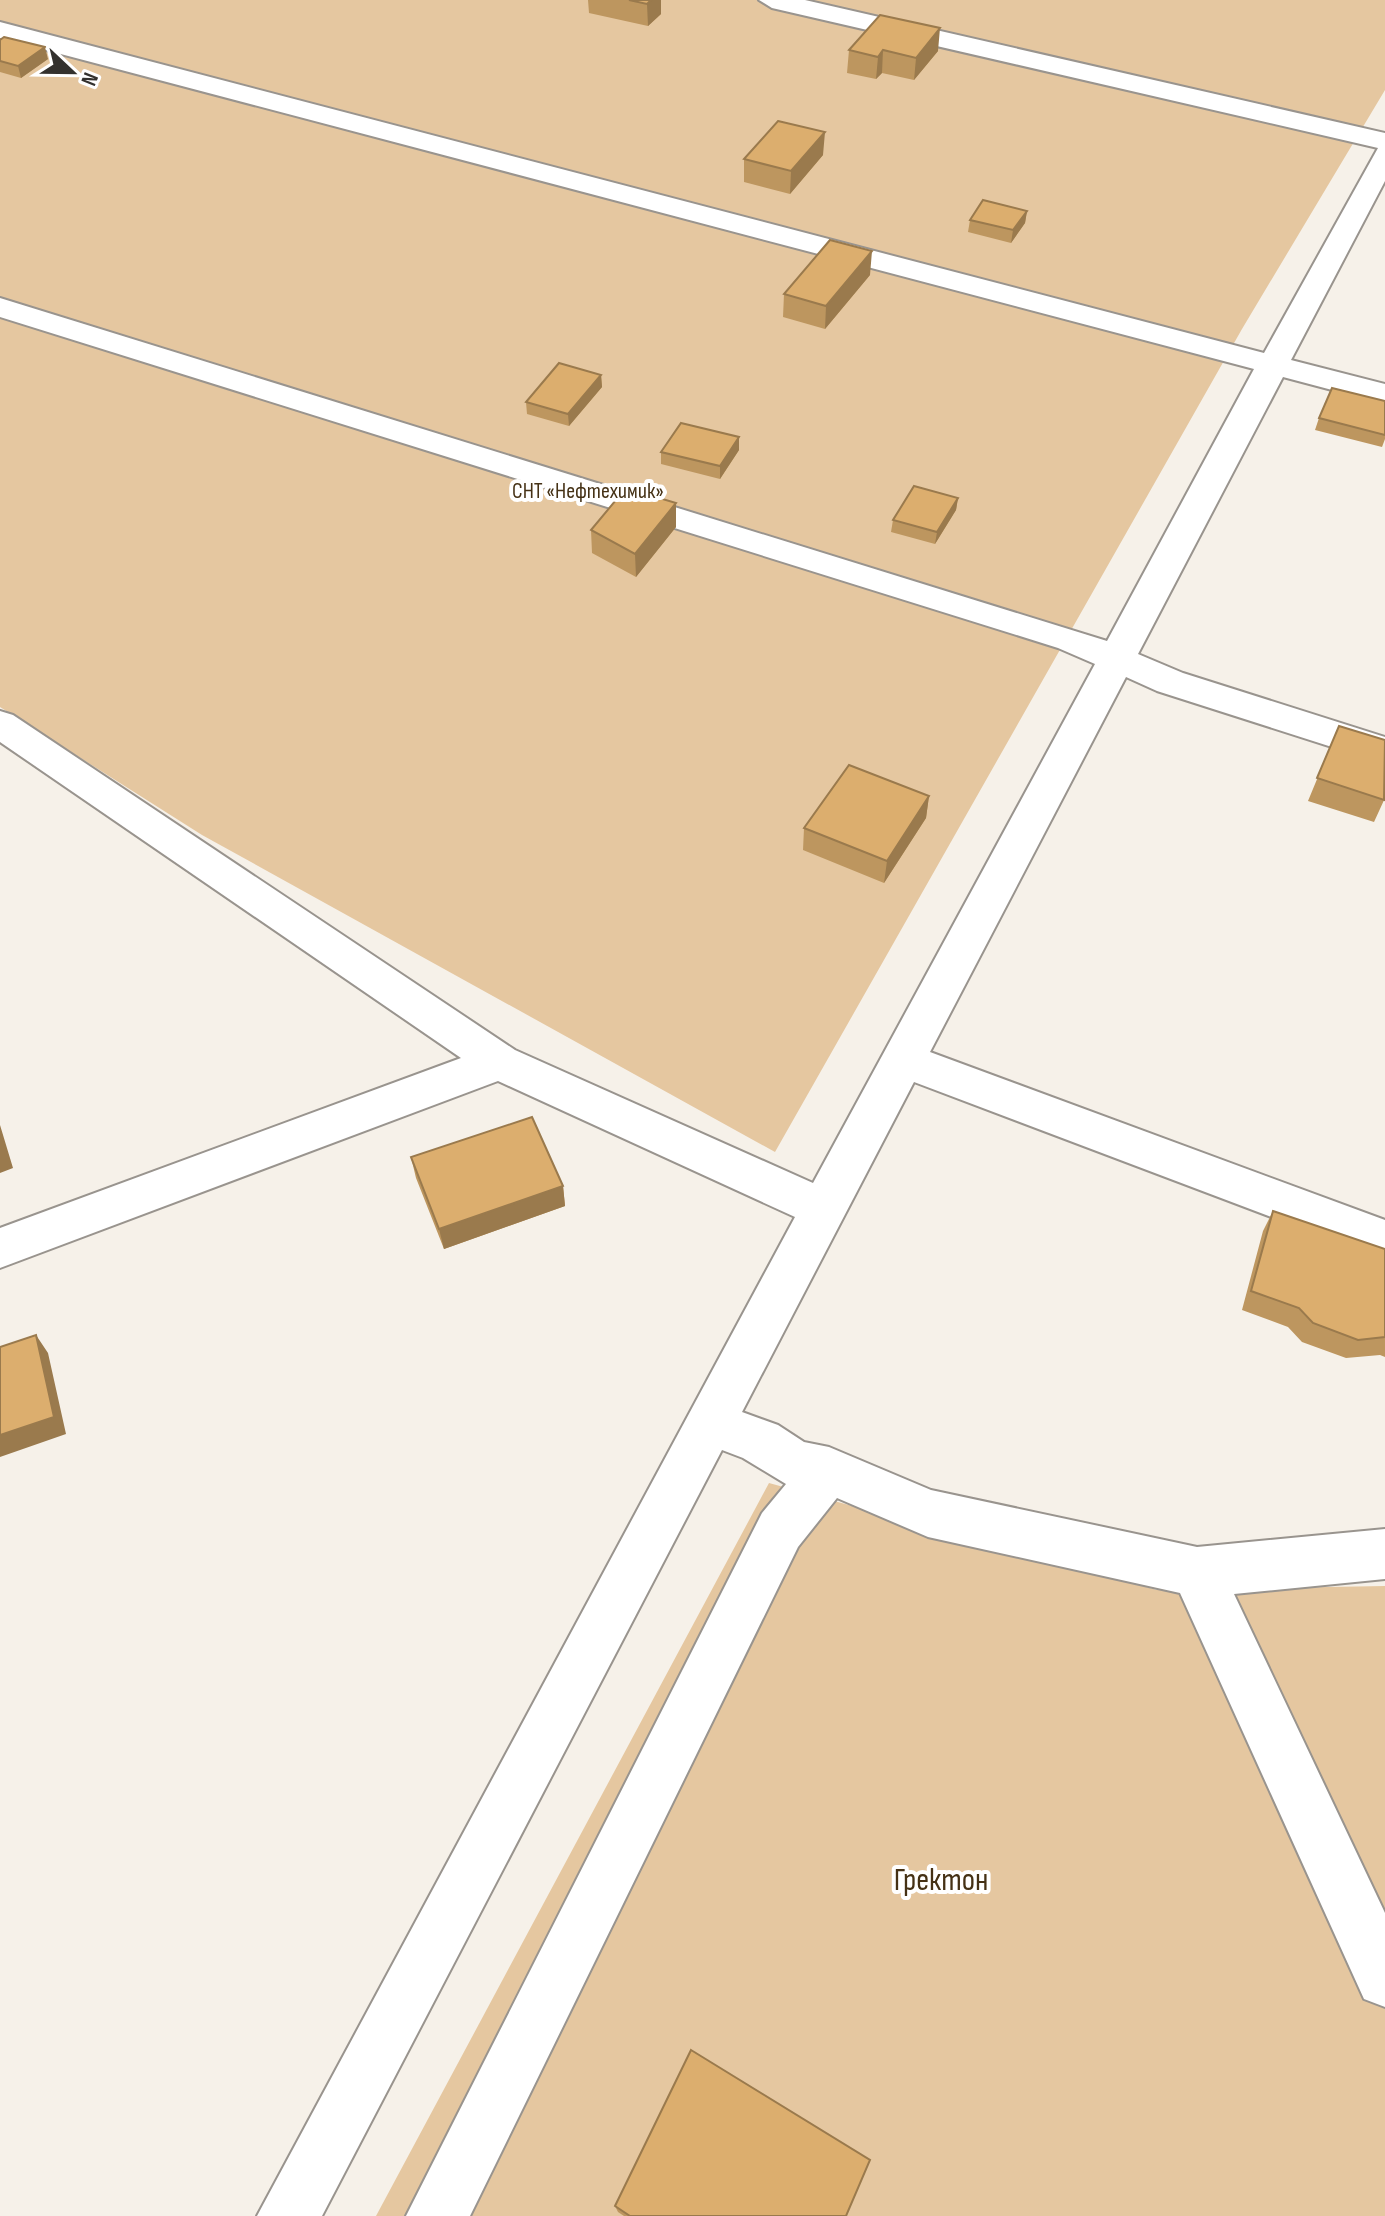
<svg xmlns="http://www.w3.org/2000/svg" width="1385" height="2216" viewBox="0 0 1385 2216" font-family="'Sofia Sans Condensed',sans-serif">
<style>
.green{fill:#e5c7a0}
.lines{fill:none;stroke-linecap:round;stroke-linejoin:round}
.minor-casing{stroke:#99948e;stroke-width:4}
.minor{fill:#fff;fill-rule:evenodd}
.wall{fill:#bd965f}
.shaded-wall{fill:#9a7a4d}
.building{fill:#dcae6e;stroke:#9a7a4d;stroke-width:2}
.labels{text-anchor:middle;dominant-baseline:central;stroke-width:8;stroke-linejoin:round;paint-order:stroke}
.far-park-label{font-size:22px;fill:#453115;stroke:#fff}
.near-park-label{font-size:32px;fill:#453115;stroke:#fff}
</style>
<rect width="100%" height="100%" fill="#f6f1e9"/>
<path class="green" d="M0,0H1385V90L1242,329L775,1152L202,835L0,707Z
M769,1483L1157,1590L1385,1586V2216H376Z"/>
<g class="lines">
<g class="minor-casing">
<path id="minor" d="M759,0H805L1385,133V181L1291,360L1385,384V404L1283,377L1138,654L1183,673L1385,737V764L1157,691L1126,677L930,1052L1385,1220V1260L914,1082L742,1412L778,1425L804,1442L829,1447L931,1490L1197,1547L1385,1529V1579L1234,1594L1385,1913V2007L1364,1999L1180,1593L928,1537L837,1498L798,1547L470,2216H406L762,1513L786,1484L743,1458L722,1450L322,2216H257L795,1217L498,1081L0,1268V1228L461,1058L0,742V711L13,715L515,1050L813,1183L1095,664L1058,648L0,317V298L1107,641L1254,369L0,38V22L1264,353L1378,148L772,8Z"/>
</g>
<use href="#minor" class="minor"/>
</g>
<path class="wall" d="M588,0H661V14L648,26L589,13Z
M0,40L48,59L21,78L0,72Z
M849,50L938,51L914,80L882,73L876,79L847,73Z
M823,155L790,194L744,182V159Z
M1027,211L1025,223L1011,243L968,232L970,220Z
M870,275L825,329L783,317L784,294Z
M601,375L602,387L569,426L527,414L526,402Z
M1385,401V439L1382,447L1315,430L1319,418Z
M739,437V450L720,479L661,464V452Z
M958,498L956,510L935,544L891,532L893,520Z
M676,503V527L636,577L592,553L591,530Z
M1339,726L1385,798L1374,822L1308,801Z
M929,796L926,818L884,883L803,850L804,828Z
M411,1157L563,1186L565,1206L444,1249L416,1178Z
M1273,1211L1385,1249V1357L1380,1355L1346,1358L1302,1342L1288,1327L1242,1310L1263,1231Z
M615,2206L846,2216H624L618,2212Z"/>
<path class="shaded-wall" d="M646,0H661V14L648,26L647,4Z
M940,28L938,51L914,80L916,58Z
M45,47L48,59L21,78L18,66Z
M883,50L882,73L876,79L878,57Z
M825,132L823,155L790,194L791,171Z
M1027,211L1025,223L1011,243L1013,230Z
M872,251L870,275L825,329L826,306Z
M601,375L602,387L569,426L568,414Z
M739,437V450L720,479V466Z
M958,498L956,510L935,544L937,532Z
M676,503V527L636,577L635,554Z
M929,796L926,818L884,883L887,861Z
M0,1125L13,1168L0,1173Z
M563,1186L565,1206L444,1249L439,1229Z
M36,1335L48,1353L66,1434L0,1457V1435Z"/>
<path class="building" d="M629,0H651L647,4Z
M880,15L940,28L916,58L883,50L878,57L849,50Z
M4,37L45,47L18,66L0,61V40Z
M778,121L825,132L791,171L744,159Z
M983,200L1027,211L1013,230L970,220Z
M830,240L872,251L826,306L784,294Z
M559,363L601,375L568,414L526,402Z
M1332,388L1385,401V435L1319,418Z
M681,423L739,437L720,466L661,452Z
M914,486L958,498L937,532L893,520Z
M626,488L676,503L635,554L591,530Z
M1339,726L1385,740L1384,800L1317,778Z
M849,765L929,796L887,861L804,828Z
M532,1117L563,1186L439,1229L411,1157Z
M1273,1211L1385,1249V1337L1358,1340L1313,1323L1299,1308L1251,1291Z
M36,1335L54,1417L0,1435V1347Z
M691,2050L870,2160L846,2216H630L615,2206Z"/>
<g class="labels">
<g class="far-park-label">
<text x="588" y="491">СНТ «Нефтехимик»</text>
</g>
<g class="near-park-label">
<text x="941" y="1880">Гректон</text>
</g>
</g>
<g transform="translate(72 72) rotate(112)" stroke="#ffffff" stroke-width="6" paint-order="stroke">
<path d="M0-6L14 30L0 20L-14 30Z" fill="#33312e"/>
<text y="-12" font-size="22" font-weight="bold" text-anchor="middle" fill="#33312e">N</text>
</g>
</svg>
